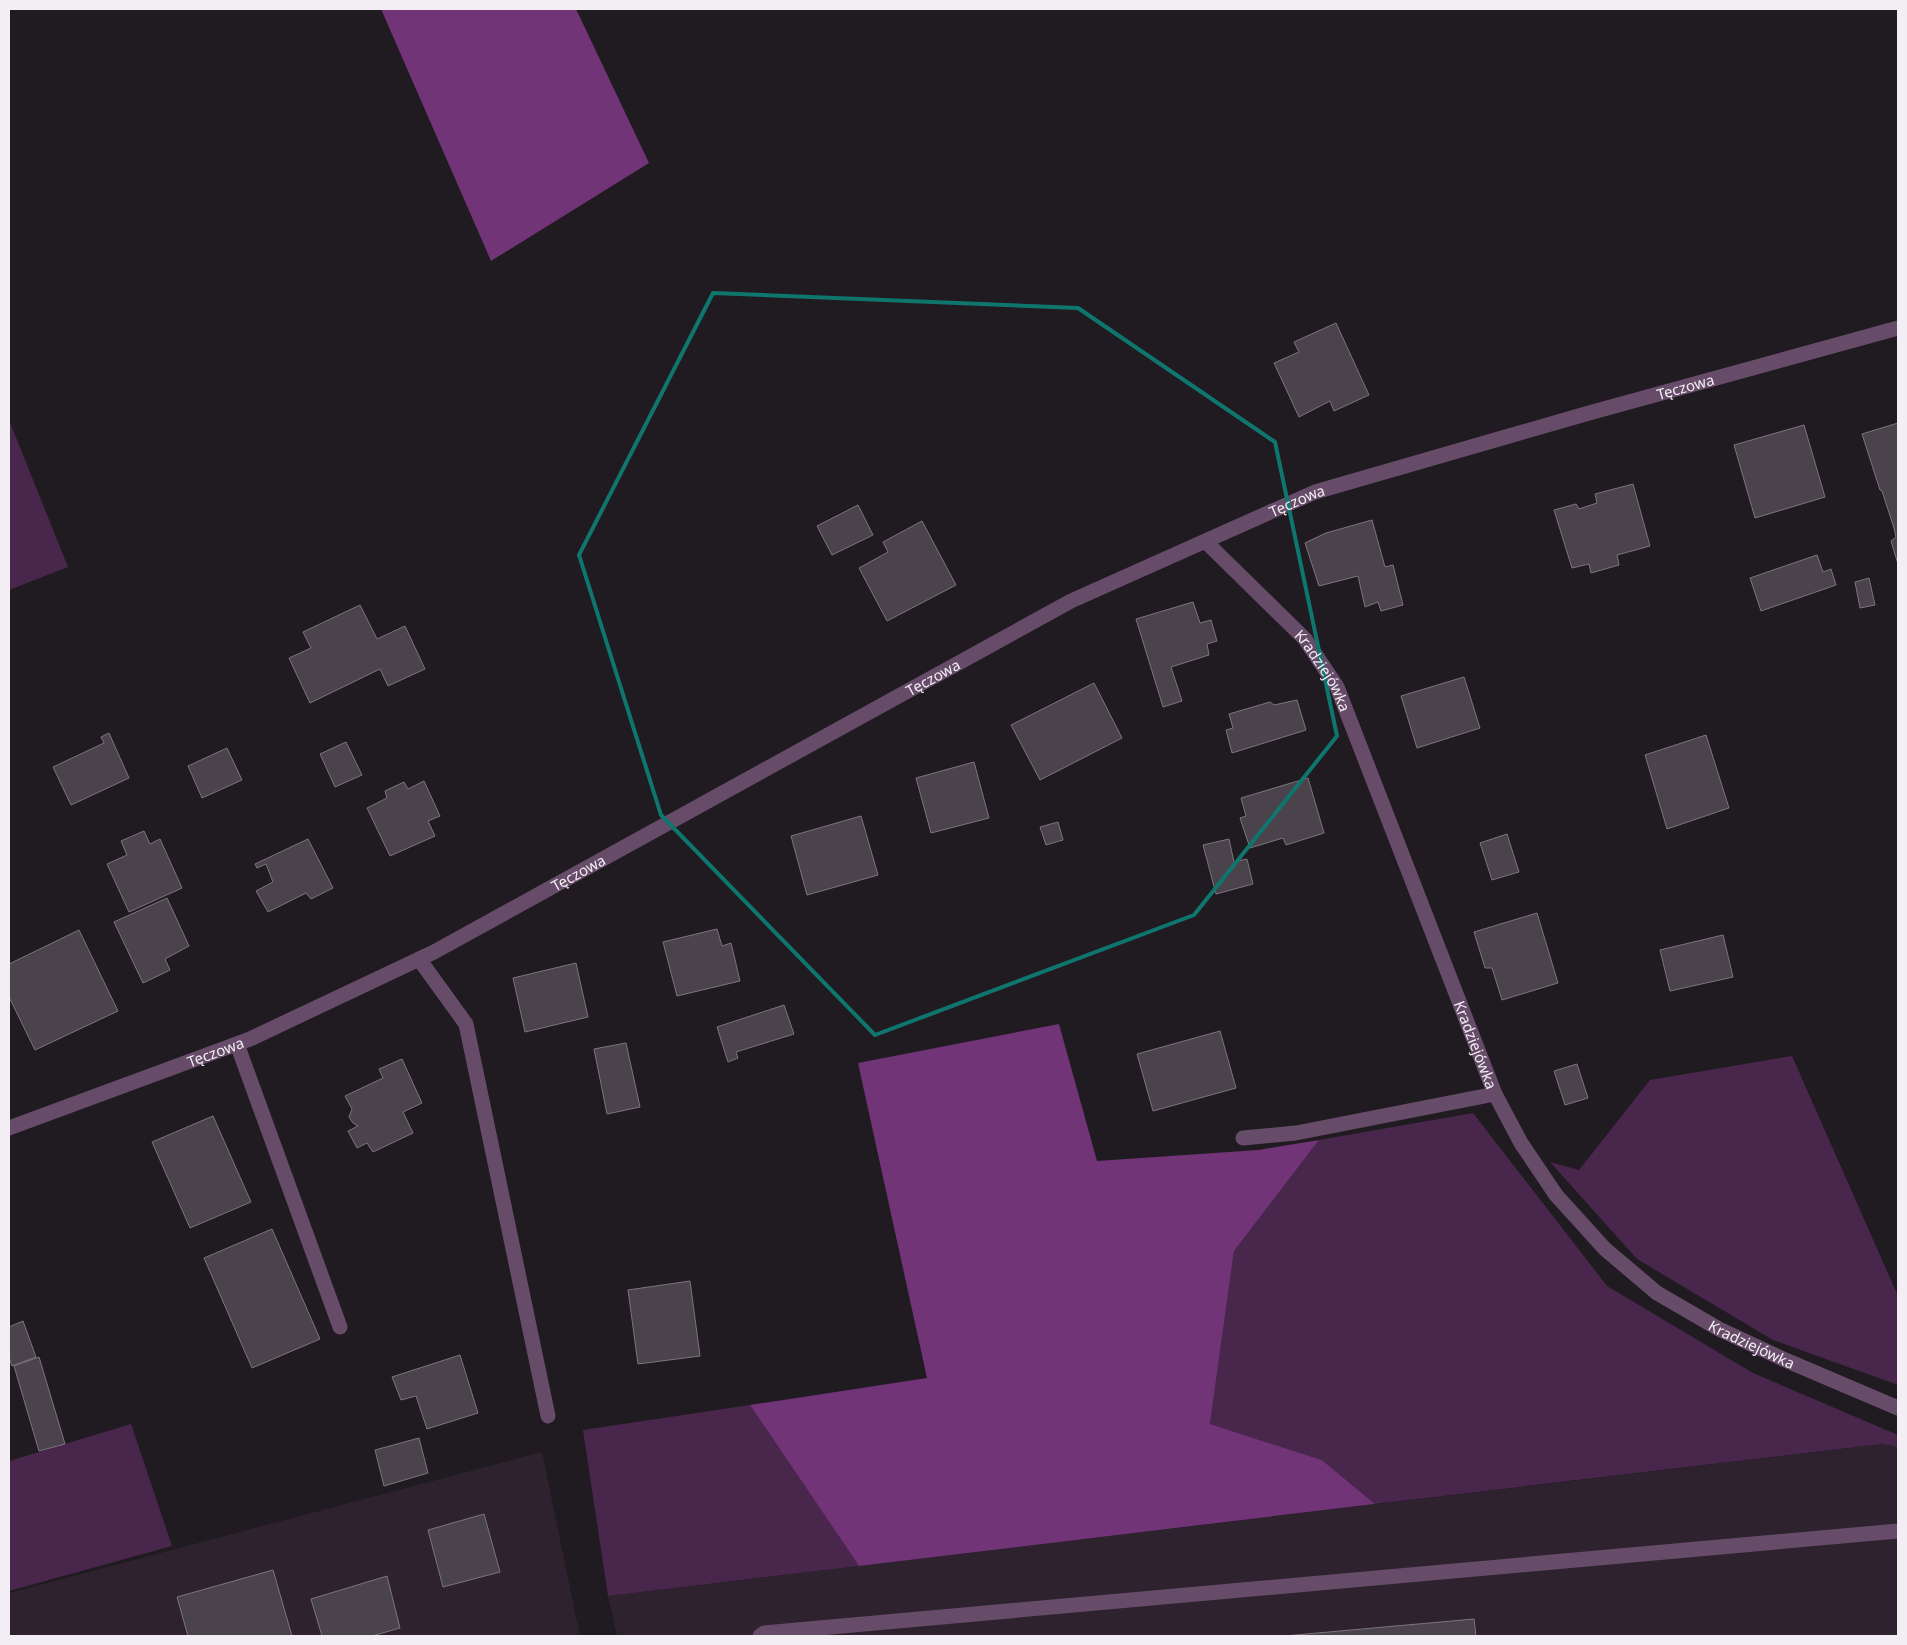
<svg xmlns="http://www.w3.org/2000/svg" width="1907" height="1645" viewBox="0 0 1907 1645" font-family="'Noto Sans',sans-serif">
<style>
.built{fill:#2d222e}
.green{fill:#49274d}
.forest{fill:#703477}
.building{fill:#4a434b;stroke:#7d757e}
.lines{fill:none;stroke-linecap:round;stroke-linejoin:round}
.minor{stroke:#664c69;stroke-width:15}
.marked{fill:none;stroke:#0f766e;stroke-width:4;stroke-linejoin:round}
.labels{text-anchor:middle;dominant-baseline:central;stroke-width:5;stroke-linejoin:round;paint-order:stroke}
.street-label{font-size:15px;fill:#f2eef3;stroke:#080609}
</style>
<rect width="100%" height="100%" fill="#201a21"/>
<path class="built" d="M1882,1444L1898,1447V1636H617L608,1596Z
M542,1452L580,1636H9V1593Z"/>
<path class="green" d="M9,420L68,567L9,590Z
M1792,1056L1898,1296V1385L1773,1340L1637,1259L1550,1162L1579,1170L1650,1080Z
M1473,1113L1607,1286L1753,1373L1898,1435V1447L1882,1444L1375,1504L1322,1460L1210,1424L1234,1251L1319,1140Z
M750,1405L859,1566L608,1596L583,1430Z
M131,1424L172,1546L9,1591V1461Z"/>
<path class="forest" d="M381,9H576L649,163L491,261Z
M1059,1024L1097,1161L1258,1150L1319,1140L1234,1251L1210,1424L1322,1460L1375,1504L859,1566L750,1405L927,1378L858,1063Z"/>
<path class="building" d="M1336,323L1369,395L1334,411L1330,401L1299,417L1274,363L1299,352L1294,342Z
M1898,423V564L1891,541L1896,537L1894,528L1882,491L1880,490L1862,434Z
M1804,425L1825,497L1755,518L1734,445Z
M1633,484L1650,546L1617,555L1619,565L1591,573L1589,564L1572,568L1554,510L1576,504L1579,509L1597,503L1595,494Z
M858,505L873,535L832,555L817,526Z
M1372,520L1385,567L1393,565L1403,605L1381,611L1378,602L1365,607L1358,576L1319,586L1305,543L1326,533Z
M922,521L956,585L887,621L859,568L888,552L883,542Z
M1817,555L1823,572L1831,569L1836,585L1761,611L1750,578Z
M1869,578L1875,605L1860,608L1855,582Z
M1193,602L1200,623L1211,620L1217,641L1207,644L1209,655L1171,667L1182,701L1163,707L1136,619Z
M360,605L377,639L405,626L425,669L388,686L380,669L310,703L289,658L311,648L303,632Z
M1464,677L1480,728L1417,748L1401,696Z
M1094,683L1122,738L1040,780L1011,725Z
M1297,700L1306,730L1232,753L1226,730L1233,728L1229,714L1270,702L1274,705Z
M109,733L129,778L71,805L53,767L104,743L101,737Z
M1706,735L1729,808L1667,829L1645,755Z
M346,742L362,775L335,787L320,754Z
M227,748L242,780L202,798L188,766Z
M974,762L989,818L931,833L916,778Z
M1308,778L1324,833L1286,845L1283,838L1250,848L1240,818L1246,816L1241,798Z
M424,781L440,816L428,821L435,836L390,856L367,808L387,798L385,791L404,782L408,789Z
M861,816L878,875L807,895L791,836Z
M1058,822L1063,840L1046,845L1040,827Z
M144,831L150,844L160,839L182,888L129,912L107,864L127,855L121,841Z
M1507,834L1519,872L1492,880L1480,843Z
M308,839L333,888L311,899L306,893L268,912L256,891L273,882L266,864L257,868L255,864Z
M1229,839L1234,862L1247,859L1253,884L1216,894L1203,845Z
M167,898L189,946L165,959L170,970L143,983L114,922Z
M1537,913L1558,983L1502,1000L1492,968H1485L1474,932Z
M717,929L722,946L731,943L740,981L677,996L663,942Z
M79,930L118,1011L35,1050L9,997V964Z
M1723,935L1733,977L1670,991L1660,950Z
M576,963L588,1017L525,1032L513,978Z
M784,1005L794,1034L736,1052L738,1058L728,1062L717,1027Z
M1220,1031L1236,1088L1153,1111L1137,1054Z
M626,1043L640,1107L607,1114L594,1049Z
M402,1059L422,1103L403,1112L413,1133L373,1152L367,1143L357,1148L348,1131L358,1126L353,1123L349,1117L352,1109L345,1096L383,1078L379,1069Z
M1577,1064L1588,1098L1565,1105L1554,1071Z
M213,1116L251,1202L190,1228L152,1142Z
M272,1229L320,1339L252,1368L204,1258Z
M690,1281L700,1356L638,1364L628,1290Z
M23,1321L36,1357L12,1366L9,1357V1327Z
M460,1355L478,1413L427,1429L416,1396L401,1400L392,1377Z
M39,1357L65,1444L39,1451L14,1366Z
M419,1438L428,1473L384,1486L375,1450Z
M484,1514L500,1572L443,1587L428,1530Z
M273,1570L292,1636H188L177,1597Z
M387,1576L400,1628L372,1636H322L311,1599Z
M1474,1619L1476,1636H1284Z"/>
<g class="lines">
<g class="minor">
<path id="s1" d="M1206,542L1305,639L1337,687L1495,1094L1521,1143L1556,1195L1605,1249L1657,1293L1719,1329L1783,1359L1898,1408"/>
<path d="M419,959L466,1024L548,1416"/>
<path d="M237,1044L340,1327"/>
<path id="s2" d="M9,1128L250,1039L434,952L1071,601L1315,492L1589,413L1898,328"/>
<path d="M1243,1138L1296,1133L1495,1094"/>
<path d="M760,1636L764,1633L1898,1531"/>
</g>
</g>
<path class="marked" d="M713,293L1078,308L1275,442L1337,736L1194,915L875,1035L661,815L579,555Z"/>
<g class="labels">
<g class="street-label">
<text stroke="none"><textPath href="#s2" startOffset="1840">Tęczowa</textPath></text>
<text stroke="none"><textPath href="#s2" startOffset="1435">Tęczowa</textPath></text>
<text stroke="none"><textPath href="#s1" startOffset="175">Kradziejówka</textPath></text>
<text stroke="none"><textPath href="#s2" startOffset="1030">Tęczowa</textPath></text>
<text stroke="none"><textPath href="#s2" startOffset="625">Tęczowa</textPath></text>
<text stroke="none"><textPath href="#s1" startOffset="580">Kradziejówka</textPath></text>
<text stroke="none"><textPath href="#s2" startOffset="220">Tęczowa</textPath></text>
<text stroke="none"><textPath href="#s1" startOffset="1000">Kradziejówka</textPath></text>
</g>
</g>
<rect width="1907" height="1645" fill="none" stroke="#f2eef3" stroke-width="20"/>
</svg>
